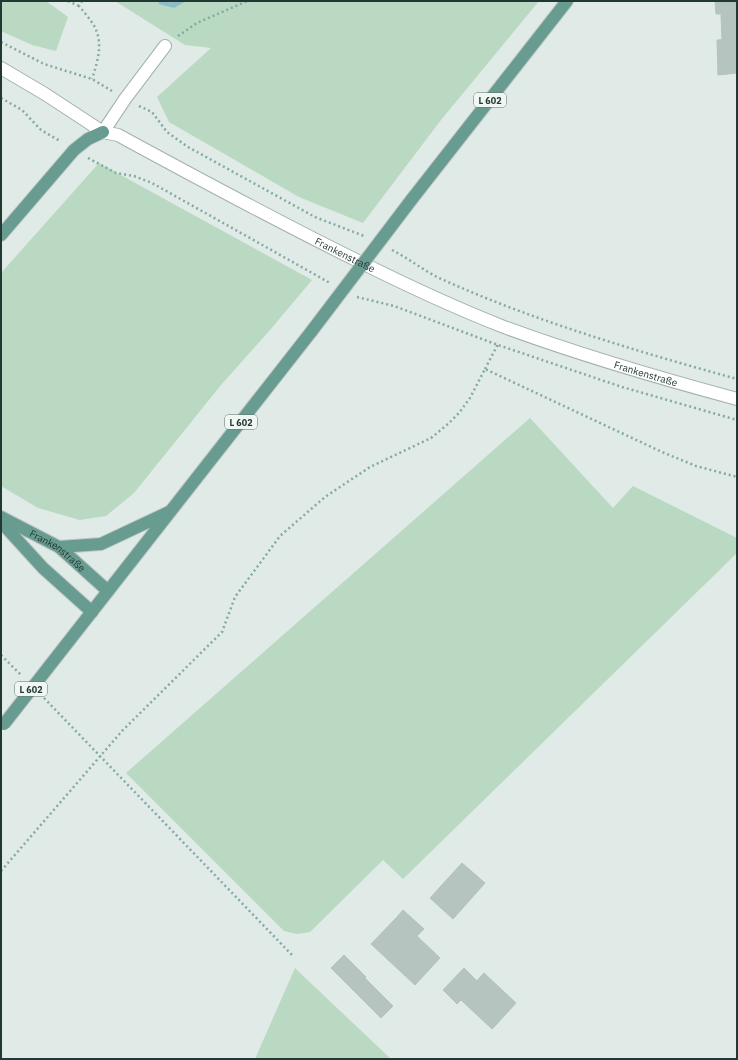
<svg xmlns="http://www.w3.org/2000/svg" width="738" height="1060" viewBox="0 0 738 1060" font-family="'IBM Plex Sans',sans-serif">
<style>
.green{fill:#bad9c3}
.water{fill:#8cbfcb}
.building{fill:#b6c4bf;stroke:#b3c3bd}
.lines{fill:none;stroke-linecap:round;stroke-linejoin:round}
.minor-casing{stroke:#a3b1ad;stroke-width:14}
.major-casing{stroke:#c1c7c6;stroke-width:14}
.path{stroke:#83ab9f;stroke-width:2.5;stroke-dasharray:2 3;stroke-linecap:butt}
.minor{stroke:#fff;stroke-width:12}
.major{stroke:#689c90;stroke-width:12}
.major-bridge-casing{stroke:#c1c7c6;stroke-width:14;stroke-linecap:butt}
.major-bridge{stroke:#689c90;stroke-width:12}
.labels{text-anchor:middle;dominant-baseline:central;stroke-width:3;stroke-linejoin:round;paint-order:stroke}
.shield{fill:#f0f7f3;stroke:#60716d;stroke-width:1}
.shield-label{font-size:9px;font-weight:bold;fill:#223833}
.street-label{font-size:10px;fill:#223833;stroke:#f0f7f3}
</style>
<rect width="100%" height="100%" fill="#e0eae6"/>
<path class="green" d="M1,1H46L68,17L56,51L32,45L1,31Z
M115,1H539L441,120L363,223L299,197L169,122L157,97L211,48L185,45Z
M99,163L312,280L270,330L221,385L134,493L106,516L80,520L38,508L1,486V273Z
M530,418L613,508L633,486L737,538V553L403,879L383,860L310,932L297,934L284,931L126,773Z
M295,968L299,972L391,1059H255Z"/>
<path class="water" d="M158,1H186L174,8L159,4Z"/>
<path class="building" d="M715,1H737V12L727,13V14H716Z
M737,12V39L730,40L729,28H727V13Z
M727,14V28H729L730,40H722L721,15Z
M737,39V73L718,75L717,40Z
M462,863L485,883L453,919L430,898Z
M403,910L424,929L417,936L397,917Z
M397,917L440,958L415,985L371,944Z
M344,955L366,977L353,990L331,968Z
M464,968L477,981L464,995L465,996L457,1004L443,990Z
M484,973L516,1003L496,1025L464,995Z
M365,978L393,1006L381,1018L353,990Z
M465,996L496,1025L492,1029L461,1000Z"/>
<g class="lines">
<g class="minor-casing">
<g id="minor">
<path d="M1,68L45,94L103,132L125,99L165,46"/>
<path id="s1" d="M103,132L118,135C197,178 275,220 356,260C404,284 453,307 504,327C580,355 659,378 737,399"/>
</g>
</g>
<g class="major-casing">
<g id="major">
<path d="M412,199L567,1"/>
<path d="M1,235L74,150L88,139L103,132"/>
<path id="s2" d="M1,517L59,547L108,591"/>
<path d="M1,522L43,568L92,612"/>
<path d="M59,547L101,544L169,512"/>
<path d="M58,655L311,332"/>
</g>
</g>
<path class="path" d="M68,1L79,6
M82,1L79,6C84,12 89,18 93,24C104,42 98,60 92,79
M178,36L197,23L247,1
M1,42L44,64L92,79L112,91
M1,98L22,110L41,130L60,141
M139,106L152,112L167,132L188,147L315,217L364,236
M88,158L116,173L134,176L152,183L330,283
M392,250C408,258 423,270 439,278C534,321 636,351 737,379
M357,297L394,306L498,345L622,387L737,420
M485,369L498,344
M1,655L22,676
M44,698L292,955
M1,871L122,731L222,632L235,597L280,536L325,497L370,467L431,438L448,424L459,413L470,398L485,369L662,452L696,466L737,477"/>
<use href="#minor" class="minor"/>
<use href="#major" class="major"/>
<g class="major-bridge-casing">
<path id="major-bridge" d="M311,332L412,199
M4,724L58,655"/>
</g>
<use href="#major-bridge" class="major-bridge"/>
</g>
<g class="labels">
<g class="shield">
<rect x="474" y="93" width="32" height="14" rx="3"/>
<rect x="225" y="415" width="32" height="14" rx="3"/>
<rect x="15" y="682" width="32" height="14" rx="3"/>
</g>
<g class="shield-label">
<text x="490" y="100">L 602</text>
<text x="241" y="422">L 602</text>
<text x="31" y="689">L 602</text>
</g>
<g class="street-label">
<text stroke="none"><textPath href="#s1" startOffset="272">Frankenstraße</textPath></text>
<text stroke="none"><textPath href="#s1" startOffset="596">Frankenstraße</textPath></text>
<text stroke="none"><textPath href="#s2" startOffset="66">Frankenstraße</textPath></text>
</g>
</g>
<rect width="738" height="1060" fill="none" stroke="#223833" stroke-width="4"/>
</svg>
